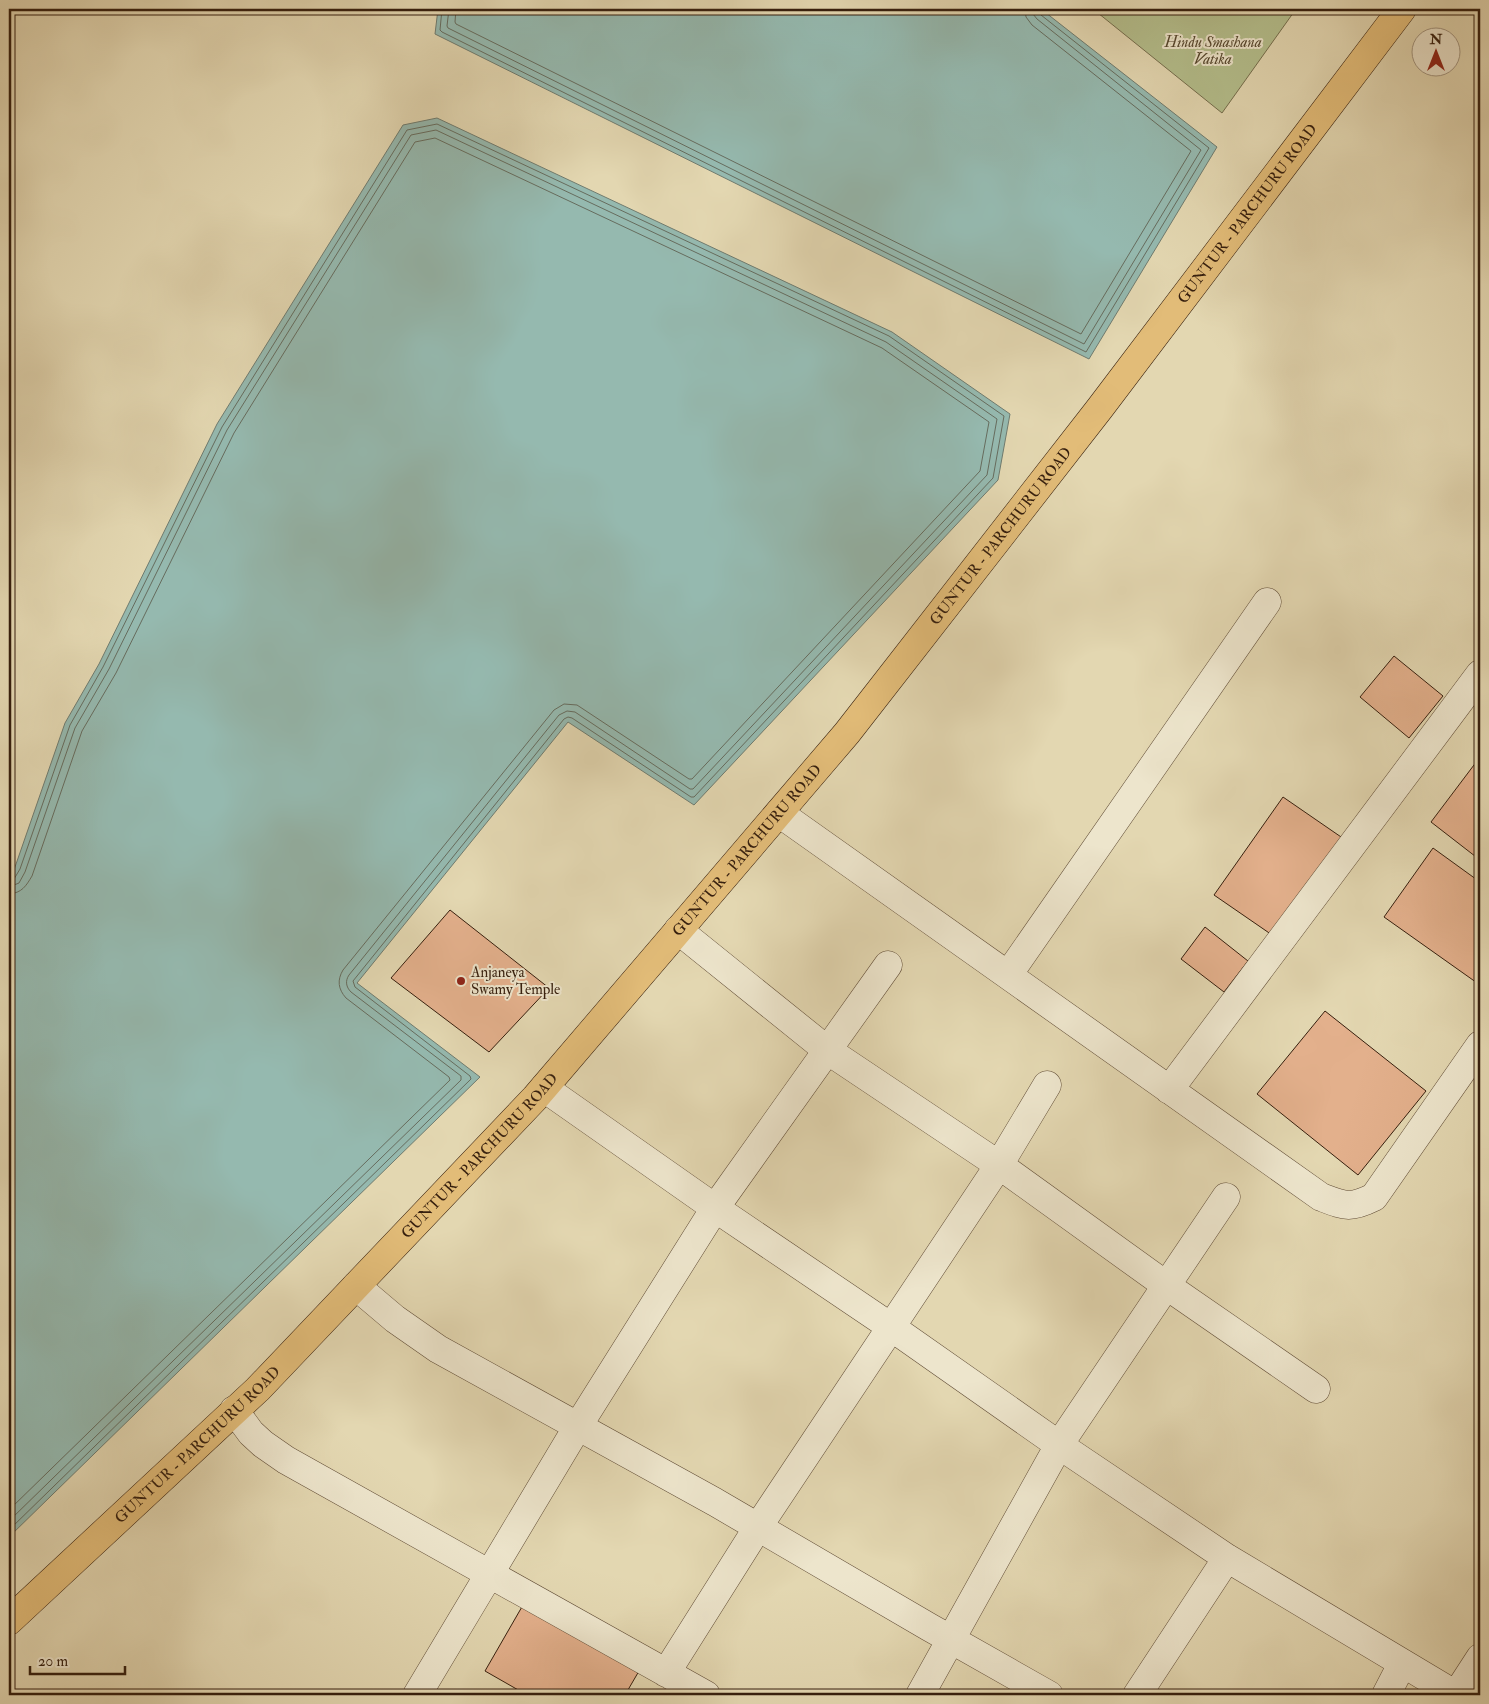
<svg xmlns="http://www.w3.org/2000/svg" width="1489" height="1704" viewBox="0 0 1489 1704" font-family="'IM FELL Double Pica',serif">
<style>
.green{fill:#b4be8c;stroke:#756e4d}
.water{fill:#95b9af;stroke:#6f7b6f}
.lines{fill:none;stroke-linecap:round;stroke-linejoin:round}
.shore{stroke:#666c5e;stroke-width:1}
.building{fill:#e3b08c;stroke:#361f0e}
.minor-casing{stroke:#614d37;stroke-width:29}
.major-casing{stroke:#361f0e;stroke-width:29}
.minor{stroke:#ede5cc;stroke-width:28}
.major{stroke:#e2bc78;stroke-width:28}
.poi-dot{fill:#8f2418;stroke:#ede5cc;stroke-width:2}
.labels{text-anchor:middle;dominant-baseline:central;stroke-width:4;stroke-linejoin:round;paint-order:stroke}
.park-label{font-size:15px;font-style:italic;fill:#56472e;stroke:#ede5cc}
.street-label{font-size:15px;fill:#361f0e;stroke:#ede5cc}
.poi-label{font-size:15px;fill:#361f0e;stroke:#ede5cc;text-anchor:start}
</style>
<rect width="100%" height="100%" fill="#e3d7b1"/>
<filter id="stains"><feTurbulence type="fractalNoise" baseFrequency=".004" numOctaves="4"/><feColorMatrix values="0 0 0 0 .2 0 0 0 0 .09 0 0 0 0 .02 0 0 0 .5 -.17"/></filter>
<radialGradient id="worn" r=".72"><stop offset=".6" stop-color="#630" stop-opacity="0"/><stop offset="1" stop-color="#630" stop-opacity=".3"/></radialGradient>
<path class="green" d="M1093,9H1296L1222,113Z"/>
<path class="water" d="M438,9H1041L1217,147L1089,359L435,34Z
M437,118L892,332L1010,414L998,480L694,805L568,722L357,983L480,1077L9,1537V879L15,867L65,723L99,664L217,424L403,125Z"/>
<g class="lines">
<path class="shore" d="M442,9L440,30L442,32L1086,352L1209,148L1041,15L1039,9
M449,9L447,26L448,28L1084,344L1201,150L1037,19L1033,14V9
M456,9L455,22L456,24L1081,334L1191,151L1032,25L1026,17L1025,9
M9,880L14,879L20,869L70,725L103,667L222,427L407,130L437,124L889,336L1004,416L993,478L694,797H691L572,718L568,717L564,719L353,981L355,987L470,1076L471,1079L9,1530
M9,887L19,883L25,872L75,728L109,669L227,430L411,135L436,130L886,342L997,419L987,475L693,789H690L575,712L567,711L559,715L349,975C345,981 346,987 351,992L461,1076V1080L9,1521
M9,894C22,893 26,886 32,876L82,731L116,673L234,433L415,142L435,138L882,348L989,422L980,471L692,779H689L577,705L564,704L554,710L343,970C337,980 338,989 346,998L449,1077L450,1080L9,1510"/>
</g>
<path class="building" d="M1394,656L1443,696L1409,738L1360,697Z
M1480,757V860L1431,822Z
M1283,797L1344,839L1275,937L1214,895Z
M1433,848L1480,882V985L1384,917Z
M450,910L549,988L489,1052L391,978Z
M1205,927L1248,961L1224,992L1181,959Z
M1325,1011L1426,1091L1358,1175L1257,1094Z
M523,1605L639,1671L625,1695H527L485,1671Z"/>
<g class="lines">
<g class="minor-casing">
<path id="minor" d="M779,813L1321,1197C1345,1206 1350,1209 1374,1197L1480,1045
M678,930L827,1050L999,1165L1167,1286L1316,1389
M1008,975L1267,602
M544,1088L715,1208L891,1327L1059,1445L1227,1558L1456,1695
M1169,1090L1480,674
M356,1286L395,1319L438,1349L715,1502L929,1627L1049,1695
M234,1410L251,1433L263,1444L286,1460L706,1695
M666,1673L758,1527L999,1165L1047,1085
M417,1695L578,1426L715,1208L888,965
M920,1695L1059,1445L1226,1197
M1137,1695L1227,1558
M1386,1695L1402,1664
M1456,1695L1480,1658"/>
</g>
<g class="major-casing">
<g id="major">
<path id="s1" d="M9,1621L258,1389L535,1098L847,733L1100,408L1402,9"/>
</g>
</g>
<use href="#minor" class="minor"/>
<use href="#major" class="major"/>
</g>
<circle class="poi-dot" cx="461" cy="981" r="5"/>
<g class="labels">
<g class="park-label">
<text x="1213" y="42">Hindu Smashana<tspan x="1213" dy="17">Vatika</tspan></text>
</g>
<g class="street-label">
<text stroke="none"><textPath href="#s1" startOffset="1878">GUNTUR - PARCHURU ROAD</textPath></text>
<text stroke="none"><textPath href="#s1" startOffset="1472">GUNTUR - PARCHURU ROAD</textPath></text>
<text stroke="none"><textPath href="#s1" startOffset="1068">GUNTUR - PARCHURU ROAD</textPath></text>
<text stroke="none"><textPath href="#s1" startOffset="662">GUNTUR - PARCHURU ROAD</textPath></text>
<text stroke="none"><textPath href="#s1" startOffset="258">GUNTUR - PARCHURU ROAD</textPath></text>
</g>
<g class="poi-label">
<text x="471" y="972">Anjaneya<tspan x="471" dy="17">Swamy Temple</tspan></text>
</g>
</g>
<rect width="1489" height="1704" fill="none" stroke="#e3d7b1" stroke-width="30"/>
<rect x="10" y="10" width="1469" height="1684" fill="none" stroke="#361f0e" stroke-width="2.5"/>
<rect x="15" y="15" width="1459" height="1674" fill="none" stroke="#361f0e"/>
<g transform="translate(1436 52)"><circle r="24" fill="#ede5cc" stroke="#a49680"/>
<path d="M0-4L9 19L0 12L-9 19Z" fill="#8f2418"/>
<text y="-8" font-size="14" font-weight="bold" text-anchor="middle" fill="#361f0e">N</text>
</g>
<path d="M30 1666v8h95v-8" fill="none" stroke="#361f0e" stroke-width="2.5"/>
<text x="38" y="1666" font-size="15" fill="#361f0e" stroke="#ede5cc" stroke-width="4" paint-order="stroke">20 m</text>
<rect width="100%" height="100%" filter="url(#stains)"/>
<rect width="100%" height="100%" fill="url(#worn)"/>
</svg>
